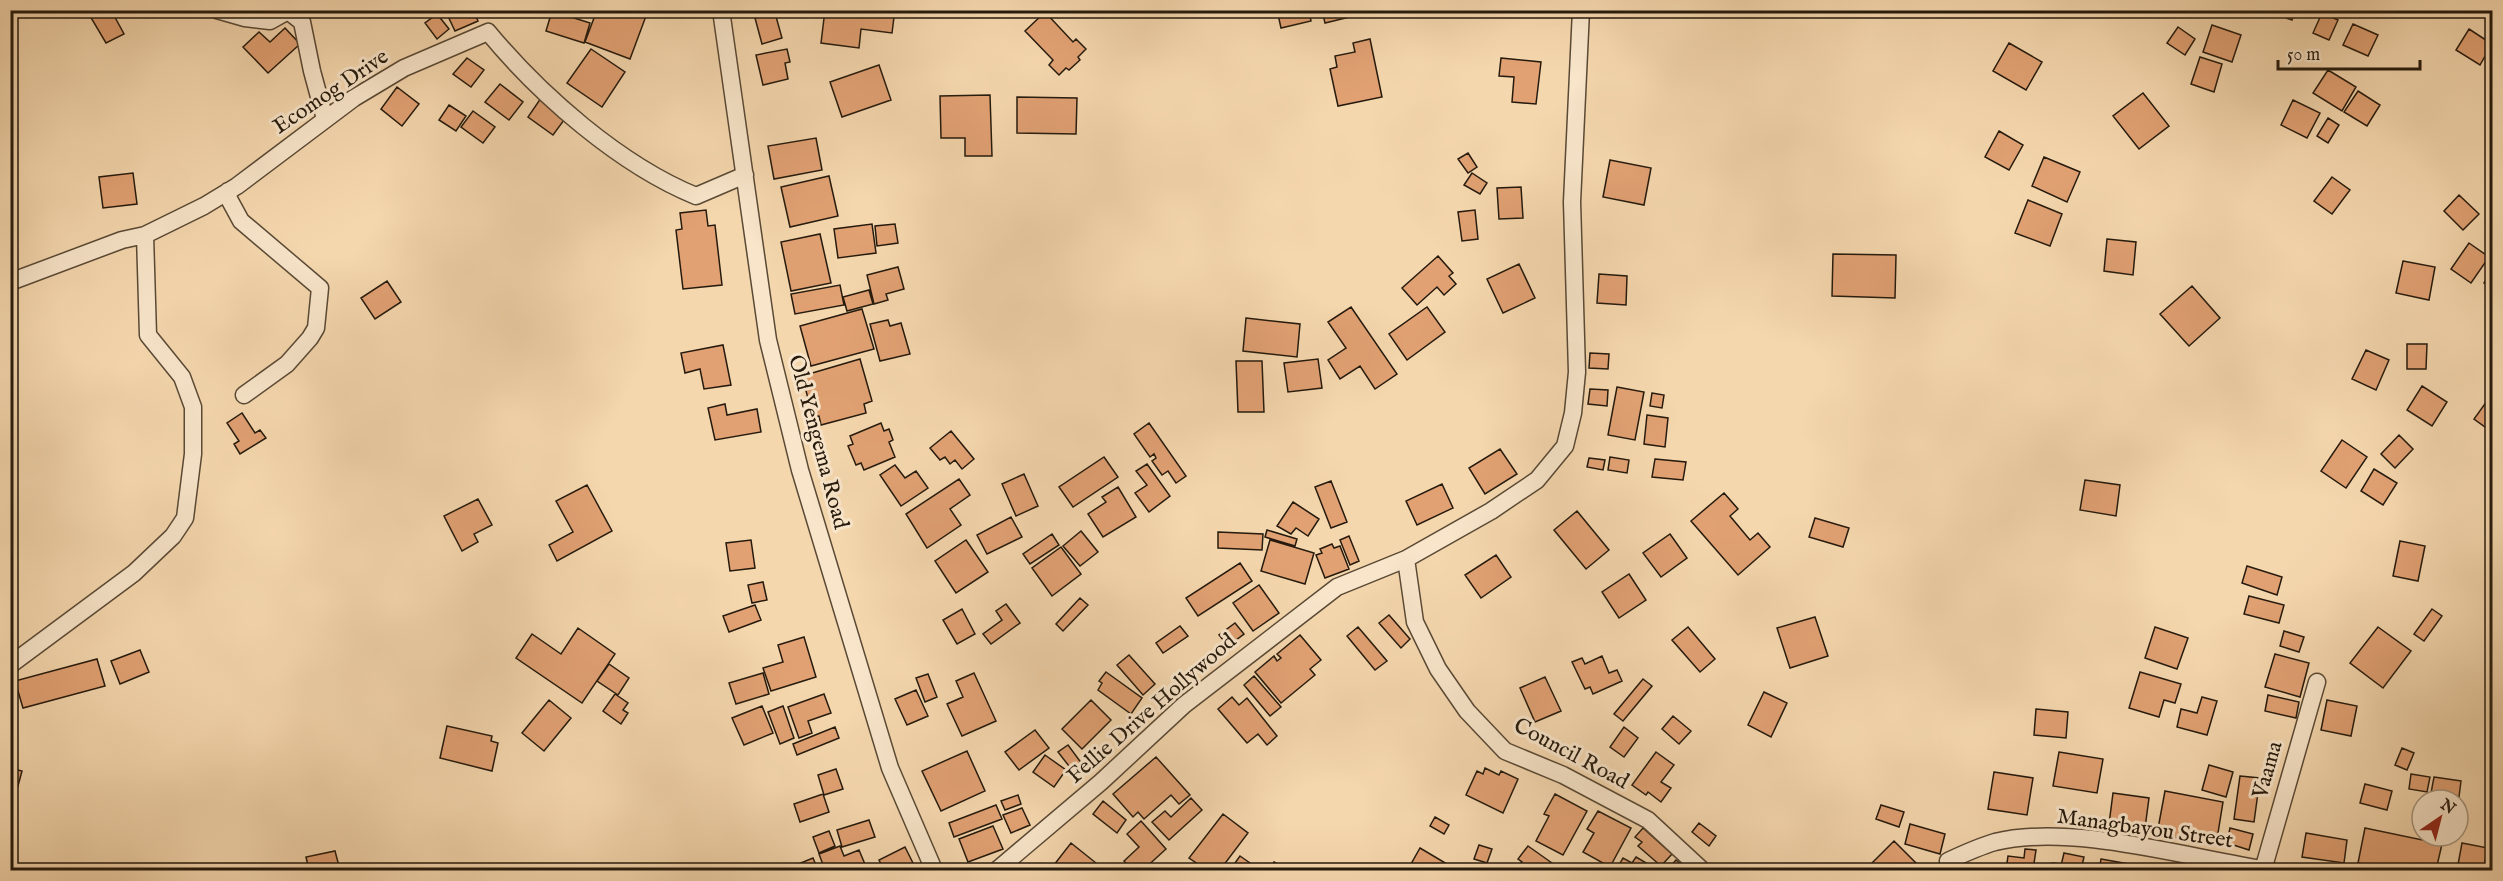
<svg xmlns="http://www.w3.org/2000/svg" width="2503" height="881" viewBox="0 0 2503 881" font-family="'IM FELL English',serif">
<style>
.building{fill:#e1a173;stroke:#251a0d;stroke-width:1.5}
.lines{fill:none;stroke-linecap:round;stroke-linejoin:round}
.street-casing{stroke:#594935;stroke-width:19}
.street{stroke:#f8e5ca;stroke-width:16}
.labels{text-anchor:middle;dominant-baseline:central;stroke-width:6;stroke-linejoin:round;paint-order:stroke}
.street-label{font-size:22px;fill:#251a0d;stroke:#f8e5ca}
</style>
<rect width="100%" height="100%" fill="#f5d7ae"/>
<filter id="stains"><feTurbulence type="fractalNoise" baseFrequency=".00333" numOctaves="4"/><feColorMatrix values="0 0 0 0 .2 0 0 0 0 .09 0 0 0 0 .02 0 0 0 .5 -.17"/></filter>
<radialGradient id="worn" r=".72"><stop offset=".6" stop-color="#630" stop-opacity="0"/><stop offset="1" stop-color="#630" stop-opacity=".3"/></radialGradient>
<path class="building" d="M100,10H111L124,34L106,43L90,16Z
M455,10H473L478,21L455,31L447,14Z
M597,10H632L646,16L630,59L585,42Z
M825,10L894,17L892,33L861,29L859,48L821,43Z
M1277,10H1309L1311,21L1281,28Z
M1322,10H1357L1358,15L1325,23Z
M2264,10H2295L2292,20Z
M552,11L590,23L584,43L546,31Z
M1045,12L1073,42L1076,39L1086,49L1078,57L1080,60L1069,70L1066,68L1059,75L1049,65L1053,60L1025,31Z
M775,13L782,38L762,44L755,18Z
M2322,13L2338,20L2329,40L2313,33Z
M437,14L449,29L437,39L425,23Z
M2353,24L2378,35L2368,56L2343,45Z
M2212,25L2241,35L2232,62L2203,52Z
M2178,27L2195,39L2185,55L2167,43Z
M285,28L300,44L268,73L243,47L259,32L270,42Z
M2469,29L2492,44L2480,65L2456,50Z
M1370,39L1382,97L1338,106L1330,69L1337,67L1335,56L1355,52L1353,43Z
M2009,43L2042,62L2026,90L1993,71Z
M591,49L625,72L602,107L567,83Z
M787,49L790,62L785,63L788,79L763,85L756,55Z
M2200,57L2222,64L2214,92L2191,84Z
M467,58L484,70L471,87L453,74Z
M1501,58L1541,62L1536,104L1512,102L1514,77L1499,76Z
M879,65L891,100L842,117L830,82Z
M2328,70L2356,87L2342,111L2313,93Z
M500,84L523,102L509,120L485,102Z
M397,87L419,104L402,126L381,109Z
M2358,91L2380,105L2367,126L2344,112Z
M2143,93L2169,126L2139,149L2113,116Z
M990,95L992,156H965V138H941L940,96Z
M1017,97L1077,98L1076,134L1017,133Z
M541,98L567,116L553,135L528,117Z
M2293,100L2320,113L2307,138L2281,125Z
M449,105L466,116L456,131L439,120Z
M473,111L495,127L483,143L461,127Z
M2328,118L2339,125L2328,143L2317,136Z
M1999,131L2023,145L2009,170L1985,157Z
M816,138L822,170L774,179L768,146Z
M1468,153L1477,167L1468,173L1458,159Z
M2044,157L2080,172L2067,202L2032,186Z
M1610,160L1651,168L1644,205L1603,197Z
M133,173L137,204L103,208L99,177Z
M1472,173L1487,183L1480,194L1464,185Z
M829,176L838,216L790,227L781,187Z
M2332,177L2350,190L2332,214L2314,201Z
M1521,187L1523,218L1499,219L1497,188Z
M2459,195L2479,214L2463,230L2444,211Z
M2028,200L2062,214L2050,246L2015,233Z
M706,210L708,226L715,225L722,285L683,289L676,230L682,229L680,213Z
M1475,210L1478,239L1462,241L1458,212Z
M872,224L876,253L838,258L834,229Z
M895,224L898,243L877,246L875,226Z
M820,234L831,283L791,291L781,242Z
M2107,239L2136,242L2133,275L2104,271Z
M2469,243L2489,257L2471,283L2451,269Z
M1833,254L1896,255L1895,298L1832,296Z
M1438,256L1453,273L1449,276L1456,284L1444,295L1437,287L1417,305L1402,288Z
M2403,261L2435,267L2429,300L2396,293Z
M1519,264L1535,298L1503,313L1487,279Z
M898,267L904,289L886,294L888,300L874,304L867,275Z
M2492,272V290L2484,283Z
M1599,274L1627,276L1626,305L1597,303Z
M387,281L401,302L375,319L361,298Z
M840,285L844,305L795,314L791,294Z
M2192,286L2220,318L2189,346L2160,314Z
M869,290L873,304L847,311L843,297Z
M1351,307L1397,374L1375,389L1360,366L1340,379L1328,360L1346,348L1328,322Z
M1427,307L1445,332L1407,360L1389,334Z
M862,309L874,349L811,366L800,326Z
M1246,318L1300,324L1297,357L1243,351Z
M888,320L890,326L901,323L910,354L880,361L870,324Z
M2407,344H2427L2426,369H2407Z
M723,345L731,385L704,389L700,369L685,373L681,353Z
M2366,350L2389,360L2376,390L2352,379Z
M1590,353L1609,354L1608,369L1589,368Z
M860,359L872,401L864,404L866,413L821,425L819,416L813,417L802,376Z
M1318,359L1322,388L1288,392L1284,363Z
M1236,361H1262L1264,412H1238Z
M2422,386L2447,402L2432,426L2407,410Z
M1617,387L1644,392L1635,440L1608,435Z
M1590,389L1608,390L1607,406L1588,404Z
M1652,393L1664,395L1662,408L1650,406Z
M2492,394V432L2474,419Z
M725,404L727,415L757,409L761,432L715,440L708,408Z
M242,413L255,433L260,430L266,438L240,454L234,444L239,441L227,423Z
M1647,415L1668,418L1665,447L1644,444Z
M881,423L884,431L889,429L893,440L889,442L895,457L864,470L861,463L856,465L848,446L853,444L850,436Z
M1149,423L1186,476L1176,483L1168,471L1162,475L1152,461L1156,458L1154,454L1150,457L1134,434Z
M951,431L974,459L962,469L955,460L950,464L945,457L940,460L930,448Z
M2399,435L2413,449L2395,468L2381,454Z
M2342,440L2367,457L2346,488L2321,471Z
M1500,449L1517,474L1485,494L1469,468Z
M1104,457L1118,477L1073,507L1059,487Z
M1610,457L1629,460L1627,473L1608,470Z
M1589,458L1605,460L1603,470L1587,467Z
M1655,459L1686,462L1683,480L1652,477Z
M1147,464L1170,496L1149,512L1135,493L1147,485L1136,471Z
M895,465L905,478L916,471L928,488L901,506L880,475Z
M2374,469L2397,483L2383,505L2361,491Z
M1024,474L1038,506L1016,516L1002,484Z
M959,479L970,495L950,509L961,525L927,548L906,514Z
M2085,480L2120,485L2116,516L2080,510Z
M1331,481L1347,522L1331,528L1315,487Z
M1442,484L1453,508L1417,525L1406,501Z
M587,485L612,531L557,561L549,545L573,532L556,501Z
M1118,487L1136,517L1103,537L1088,514L1106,502L1102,497Z
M1724,493L1738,509L1730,516L1750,540L1758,533L1770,547L1738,575L1691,521Z
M478,499L492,525L474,534L478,542L462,551L444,516Z
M1293,502L1319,519L1308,536L1296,528L1291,534L1277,526Z
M1577,511L1609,550L1586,569L1554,530Z
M1011,517L1022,537L987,554L977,535Z
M1815,518L1849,528L1843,547L1809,537Z
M1267,530L1297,539L1295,546L1265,537Z
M1081,531L1098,552L1080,566L1063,546Z
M1218,532L1263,534L1262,550L1218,548Z
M1052,534L1059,545L1030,564L1023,554Z
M1670,534L1687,558L1661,577L1643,553Z
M1349,536L1359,561L1350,565L1340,540Z
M751,540L755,568L730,571L726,543Z
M966,540L988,572L956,593L935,561Z
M1270,540L1314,553L1305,584L1261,571Z
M2400,541L2425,546L2418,581L2393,576Z
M1332,544L1334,548L1340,546L1349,569L1325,578L1316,555L1322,553L1320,549Z
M1061,547L1081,574L1052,596L1032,568Z
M1496,555L1511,577L1481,598L1465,575Z
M1240,563L1252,581L1198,616L1186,598Z
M2247,566L2282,577L2277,595L2242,583Z
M1629,574L1646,600L1619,618L1602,592Z
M763,582L767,600L752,603L748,585Z
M1259,585L1279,613L1253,631L1233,603Z
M2249,596L2284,605L2279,623L2244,614Z
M1080,598L1088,605L1063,631L1056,624Z
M1006,604L1020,623L991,644L983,634L1002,620L996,611Z
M755,605L761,620L729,632L723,616Z
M962,609L975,634L957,644L943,620Z
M2432,609L2442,616L2424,641L2414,634Z
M1389,615L1410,639L1401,648L1379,623Z
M1815,617L1828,656L1790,668L1777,628Z
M1235,623L1244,634L1228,646L1219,635Z
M1180,626L1188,636L1163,653L1156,643Z
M1358,627L1387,661L1375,670L1347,636Z
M1688,627L1715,659L1700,672L1672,640Z
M2155,627L2188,638L2177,669L2145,658Z
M2378,627L2411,651L2383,688L2350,663Z
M578,628L615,654L582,703L516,658L532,634L561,654Z
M2284,631L2304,637L2299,652L2280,646Z
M1300,635L1321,660L1310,669L1315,675L1281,703L1255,672L1274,656L1277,661L1281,658L1277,654Z
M804,637L816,677L771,691L763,668L783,662L778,645Z
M140,650L149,672L120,684L111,661Z
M2275,654L2309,663L2300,697L2265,687Z
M1129,655L1155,684L1143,695L1117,665Z
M1602,656L1609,673L1617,670L1622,681L1593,694L1590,687L1585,689L1572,662L1582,658L1585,664Z
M97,659L105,686L23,708L15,681Z
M609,664L629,678L618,695L597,681Z
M1106,672L1142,698L1131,714L1098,690L1102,683L1099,681Z
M2140,672L2181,684L2175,703L2164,700L2159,717L2129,708Z
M763,673L769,694L736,704L729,683Z
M974,673L996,721L962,736L947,704L963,697L956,681Z
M928,674L937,697L925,702L916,678Z
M1254,676L1281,707L1270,716L1244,685Z
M1545,677L1561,711L1535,722L1520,688Z
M1643,679L1652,686L1623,721L1614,714Z
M916,690L928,716L907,725L895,699Z
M1764,692L1787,703L1771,737L1748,725Z
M615,694L628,703L623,710L628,713L621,724L603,711Z
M824,694L831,713L808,721L812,733L799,738L788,707Z
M2268,695L2299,702L2296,718L2265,711Z
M1232,697L1239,705L1247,698L1277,736L1267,745L1258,734L1247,743L1218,709Z
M2202,697L2217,701L2207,735L2177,727L2181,709L2197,713Z
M549,700L571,718L544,751L522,733Z
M1091,700L1111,720L1082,749L1062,729Z
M2327,700L2357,706L2351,736L2321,730Z
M762,706L773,733L744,745L732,718Z
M783,706L794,738L780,744L768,712Z
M2036,709L2068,712L2066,738L2034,735Z
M1673,716L1691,731L1679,744L1662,729Z
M447,726L492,736L491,741L498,743L492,771L440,758Z
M835,727L839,738L797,755L793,744Z
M1624,727L1638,738L1624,757L1610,747Z
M1035,730L1049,748L1019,770L1005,752Z
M1068,745L1085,768L1076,775L1058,752Z
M2402,748L2414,753L2407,770L2395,765Z
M967,751L985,791L941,811L922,771Z
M1656,752L1674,765L1661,782L1671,788L1661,802L1648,792L1646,795L1632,785Z
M2059,752L2103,759L2097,793L2053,786Z
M1045,755L1066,770L1054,787L1033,772Z
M1156,757L1190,795L1179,804L1171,795L1144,819L1138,812L1133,817L1113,794Z
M2209,765L2233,772L2226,797L2202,790Z
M10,768L22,771L15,797L10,796Z
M1485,768L1499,775L1501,771L1518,779L1503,813L1466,795L1477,771L1483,774Z
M836,769L843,789L824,795L818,775Z
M1994,772L2033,778L2027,815L1988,809Z
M2411,774L2430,777L2427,792L2409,789Z
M2240,776L2260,778L2254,822L2234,819Z
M2434,777L2461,781L2459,797L2431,793Z
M2365,784L2392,791L2387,810L2360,803Z
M2165,791L2223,802L2216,845L2157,834Z
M2113,793L2149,798L2145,828L2109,824Z
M823,794L829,812L800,822L794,804Z
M1555,794L1587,811L1563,855L1536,841L1549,816L1544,814Z
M1018,795L1021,804L1005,810L1001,801Z
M1191,798L1202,810L1169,840L1152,822L1165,811L1171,817Z
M1103,801L1126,820L1117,833L1093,814Z
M996,805L1002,819L954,837L949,823Z
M1881,805L1904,812L1899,827L1876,819Z
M2458,805L2465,806L2459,837L2455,836H2458Z
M1022,808L1030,825L1011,833L1003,815Z
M1598,811L1631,828L1610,867L1583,852L1594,833L1587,829Z
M1223,814L1248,833L1220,870H1207L1189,858Z
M1435,817L1449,825L1444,834L1430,826Z
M869,820L875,837L842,847L837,830Z
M1141,821L1166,849L1143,870H1132L1124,861L1139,847L1127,834Z
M1699,823L1716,836L1709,846L1692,832Z
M1910,824L1945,834L1940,854L1905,844Z
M993,826L1003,849L968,862L959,839Z
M1643,828L1672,854L1661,866L1638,846L1642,842L1635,837Z
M2230,828L2253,834L2249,850L2227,843Z
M2365,828L2442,844L2436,870H2394L2358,863Z
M829,831L835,846L819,853L813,837Z
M2306,833L2347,840L2344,863L2302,857Z
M1894,841L1916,863L1909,870H1865Z
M1071,843L1096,863L1090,870H1050Z
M2462,843L2488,848L2483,870H2457Z
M1479,845L1492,849L1487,863L1474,859Z
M840,846L844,856L859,850L867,869L825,870L819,854Z
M1528,846L1559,868L1557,870H1521L1517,868L1522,862L1518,859Z
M905,847L916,869L884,870L879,860Z
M1420,848L1447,864L1443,870H1423L1411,864Z
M2025,849L2036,850L2033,870H2006L2008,856L2024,858Z
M335,851L340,870H309L306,857Z
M2064,853L2084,857L2081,870H2060Z
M1240,856L1260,870H1230Z
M1636,857L1648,864L1645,870H1616L1623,858L1632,863Z
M813,858L818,870H787L786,869Z
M2101,859L2151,868V870H2099Z
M1676,860L1687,869L1686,870H1667Z
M1274,862L1287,870H1269Z
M2052,863L2060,864L2059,870H2051Z"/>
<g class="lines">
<g class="street-casing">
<path id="street" d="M217,10L245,18L270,21L288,11L302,22L312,71L325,119
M721,10L768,340L800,470L890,768L934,870
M228,191L229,199L241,221L320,288L316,328L310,338L287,364L244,395
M10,282L122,240L145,235L204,206L237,186L354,98L404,68L488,32C540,95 620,165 696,196L745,175
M1406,559L1415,622L1438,669L1467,711L1505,751L1563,775L1648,820L1702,870
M10,665L134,573L173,536L185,518L193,454V407L182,377L148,335L145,235
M1948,861C1963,854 1978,847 1995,842C2073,823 2188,858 2268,870
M997,870L1101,782L1184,705L1337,587L1406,559L1491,511L1537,480L1565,446L1573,413L1577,372L1572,202L1581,10
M2263,870L2317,682"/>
</g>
<use href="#street" class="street"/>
</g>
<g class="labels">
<g class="street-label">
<text transform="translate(331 92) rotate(-34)">Ecomog Drive</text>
<text transform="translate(818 442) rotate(75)">Old Yengema Road</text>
<text transform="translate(1152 709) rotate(-41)">Fellie Drive Hollywood</text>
<text transform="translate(1571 754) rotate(28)">Council Road</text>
<text transform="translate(2268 770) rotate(-74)">Vaama</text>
<text transform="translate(2145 829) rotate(8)">Managbayou Street</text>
</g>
</g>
<rect width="2503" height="881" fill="none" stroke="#f5d7ae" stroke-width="36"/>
<rect x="12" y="12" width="2479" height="857" fill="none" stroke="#251a0d" stroke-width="3"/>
<rect x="18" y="18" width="2467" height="845" fill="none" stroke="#251a0d" stroke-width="1.5"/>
<g transform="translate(2440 818) rotate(35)"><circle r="28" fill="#f8e5ca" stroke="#a4947e" stroke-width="1.5"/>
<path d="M0-4.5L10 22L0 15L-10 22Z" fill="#8f2418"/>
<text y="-9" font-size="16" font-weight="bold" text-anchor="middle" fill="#251a0d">N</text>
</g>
<path d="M2278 60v9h142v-9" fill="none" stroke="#251a0d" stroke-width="3"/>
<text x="2287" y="60" font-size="18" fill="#251a0d" stroke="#f8e5ca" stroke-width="4.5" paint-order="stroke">50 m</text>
<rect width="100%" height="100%" filter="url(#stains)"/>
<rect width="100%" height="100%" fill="url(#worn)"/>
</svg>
